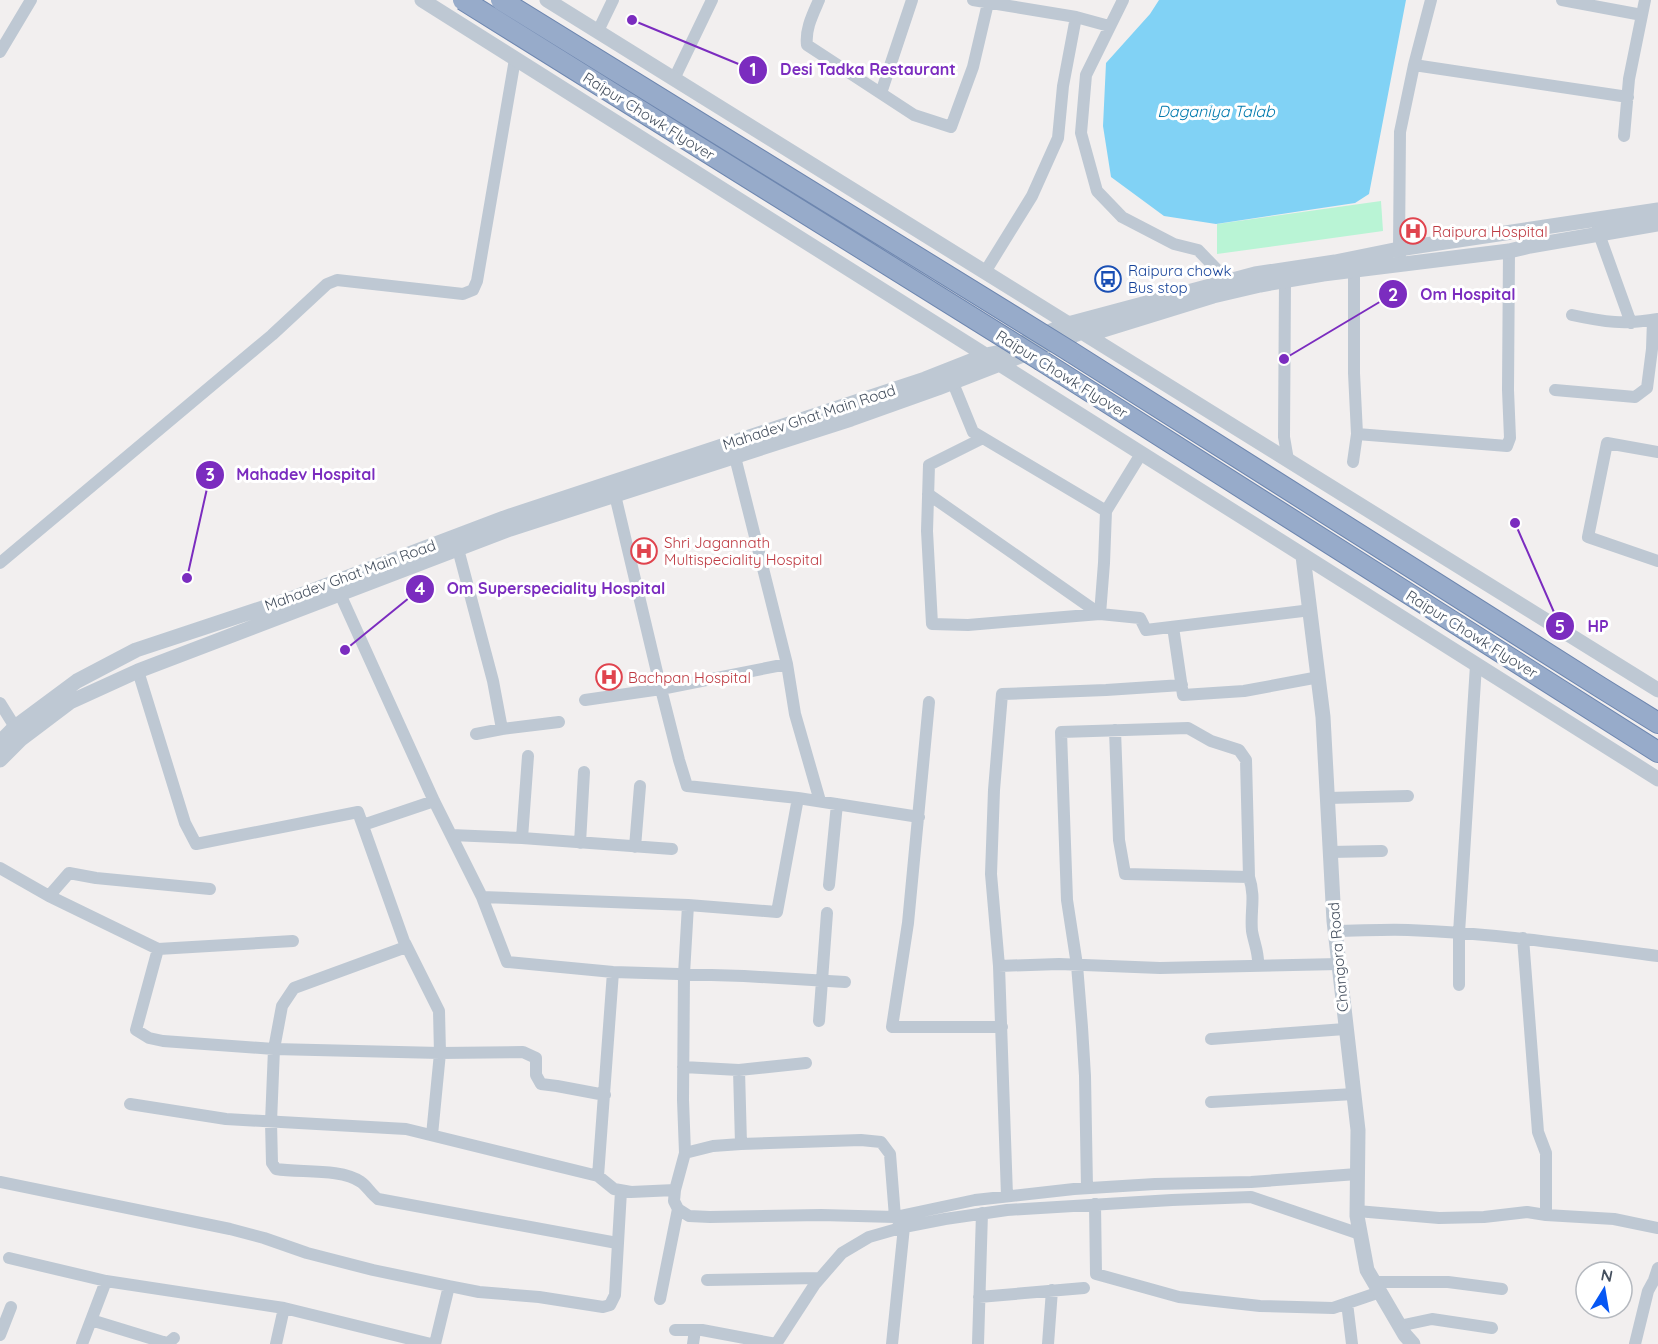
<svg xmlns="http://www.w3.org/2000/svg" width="1658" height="1344" viewBox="0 0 1658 1344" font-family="Quicksand,sans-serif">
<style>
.park{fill:#b9f4d5}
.water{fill:#81d2f5}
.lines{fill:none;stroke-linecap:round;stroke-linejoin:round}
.trunk-casing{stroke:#6d86af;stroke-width:22}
.minor{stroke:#bec8d3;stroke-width:12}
.tertiary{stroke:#bec8d3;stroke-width:15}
.trunk{stroke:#97abca;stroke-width:20}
.trunk-bridge-casing{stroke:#6d86af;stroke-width:22;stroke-linecap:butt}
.trunk-bridge{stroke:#97abca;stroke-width:20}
.labels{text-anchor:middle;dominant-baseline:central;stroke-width:6;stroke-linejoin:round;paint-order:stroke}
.street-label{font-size:15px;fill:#45505f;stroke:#fff}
.health-label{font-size:15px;fill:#be3a42;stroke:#fff;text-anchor:start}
.transit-label{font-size:15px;fill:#164399;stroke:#fff;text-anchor:start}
.water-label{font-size:16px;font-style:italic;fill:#017aae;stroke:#fff}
.leader{fill:none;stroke:#7b2cbf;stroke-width:2}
.callout-dot{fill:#7b2cbf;stroke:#fff;stroke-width:2}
.mark-label{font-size:18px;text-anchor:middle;font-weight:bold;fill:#fff}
.callout-label{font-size:16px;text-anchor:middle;font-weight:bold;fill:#7b2cbf;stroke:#fff;stroke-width:6;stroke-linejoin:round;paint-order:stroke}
</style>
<rect width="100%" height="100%" fill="#f2efef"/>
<path class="park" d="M1381,201L1383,231L1217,254V224Z"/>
<path class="water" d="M1159,0H1406L1369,194L1355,203L1216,224L1164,216L1111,177L1103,126L1106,63L1150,14Z"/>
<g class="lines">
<g class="trunk-casing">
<path id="trunk" d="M1071,352L1600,687L1658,723
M1042,361L1658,752"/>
</g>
<path class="minor" d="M819,0C813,14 805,29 807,45L914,115L951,127L973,67L988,3
M973,0L1076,17
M1123,0L1086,75L1081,133L1097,191L1122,217L1174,244L1198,250L1228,281
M1562,0L1642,15
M598,31L613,0
M0,52L31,0
M1414,65L1628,97
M674,79L712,0
M881,93L912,0
M1624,136L1629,79L1645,0
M1598,227L1599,234L1631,323
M1400,256L1399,249L1400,132L1414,65L1431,0
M985,272L1032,196L1058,138L1063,86L1076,17L1109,26
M1285,281L1284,437L1288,460
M1572,315C1604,322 1625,325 1658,319
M953,383L973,432L1106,511
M1555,390L1635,397L1647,388L1652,349L1653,320
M1357,434L1507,446L1510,438L1508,390L1509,251
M983,438L929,465L927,531L932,624L968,625L1100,614L1140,618L1146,630L1311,610
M1658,452L1607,443L1588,537L1658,561
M735,457L787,664L795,714L820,801
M1353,462L1357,434L1354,373V270
M928,494L1100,614
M615,495L661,689L787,664
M458,549L493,681L502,729L559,722
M0,563L272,335L327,284L337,280L463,294L473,290L477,281L515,59
M340,594L434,801L482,897L507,962L613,972L744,976L845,982
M1100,614L1104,563L1106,511L1141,454
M1173,627L1183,695L1244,691L1319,677
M138,671L185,823L196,844L358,812L406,947L294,988L282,1006L274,1049L271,1122L272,1163L276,1169C300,1173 341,1168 361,1182C367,1186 371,1194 378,1199L617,1243
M585,700L661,689L679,760L687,786L798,798L919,817
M929,702L908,923L892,1027H1002
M0,703L15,727
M1115,730L1119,840L1125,874L1249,877
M476,734L502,729
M1328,798L1408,796
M363,825L434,801
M451,835L522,838L672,849
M522,838L528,756
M580,843L584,772
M635,847L640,786
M1330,852L1382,851
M0,868L49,896L158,949
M829,885L837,804
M49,896L69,873L96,878L210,889
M482,897L688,905L777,912L798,798
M688,905L684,974L683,1100L685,1153L675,1190L674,1201L678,1209L689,1216L710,1217L821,1215L895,1217L975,1200L1074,1189L1155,1184L1251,1182L1357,1174
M1335,931C1359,931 1384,929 1408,930C1492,933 1575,945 1658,956
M1523,938L1538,1132L1546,1153V1215
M293,941L158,949L136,1030L149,1038L163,1041L274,1049L440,1053L523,1052L536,1058V1075L541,1084L557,1086L605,1095
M405,943L439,1011L440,1053L432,1135
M999,966L1059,964L1160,968L1339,964
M1459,985V933L1476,665
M819,1021L827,913
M1211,1039L1345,1029
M683,1067L739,1070L806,1063
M739,1070L741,1144
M1211,1102L1354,1094
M130,1104L226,1119L406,1129L598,1176L614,1189L631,1192L675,1190
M685,1153L713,1146L741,1144L861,1140L881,1142L890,1154L895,1217L904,1227L892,1344
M598,1176L613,972
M0,1182L230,1229L264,1238L307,1253L373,1270L449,1286L479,1292L539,1297L603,1307L610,1305L615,1295L621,1191
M1087,1188L1085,1076L1082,1027L1077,965L1067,900L1061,732L1188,728L1211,741L1239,750L1246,760L1249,877C1256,898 1250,911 1252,931C1254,943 1259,953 1258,965
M1007,1196L999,966L991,874L994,790L1002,694L1106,690L1182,685
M1095,1204L1096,1274L1179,1297L1260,1306L1333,1308L1380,1292
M1357,1211L1439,1218L1484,1217L1527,1212L1546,1215L1614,1219L1658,1228
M9,1258L106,1281L284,1308L431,1344
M707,1280L819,1278
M1374,1282H1448L1502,1289
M979,1297L1084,1288
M660,1299L678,1209
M1347,1303L1352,1344
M91,1320L163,1342L168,1343L174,1338
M1399,1326L1432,1319L1492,1328
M675,1330H702L776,1344
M0,1335L11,1307
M82,1344L106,1281
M276,1344L284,1308
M435,1344L449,1286
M693,1344L695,1330
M776,1344L815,1284L842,1253L869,1237L904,1227L945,1219L1007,1210L1172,1200L1251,1197L1360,1234
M978,1344L982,1213
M1048,1344L1052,1290
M1635,1344L1648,1291L1654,1280L1658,1268"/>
<path class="tertiary" d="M422,0L1658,779
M547,0L1658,690
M1303,556L1323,717L1334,921L1358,1130L1357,1216L1367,1270L1405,1335L1413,1344
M0,742L15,727L77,681L136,650L293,598L504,518L925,379L986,355L1001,352L1068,324L1255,274L1335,262L1399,249L1658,210
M0,760L21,739L70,702L138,671L510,529L851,419L938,388L1082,332L1103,330L1213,296L1260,285L1323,274L1509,251L1530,246L1658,224"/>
<use href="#trunk" class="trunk"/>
<g class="trunk-bridge-casing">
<path id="trunk-bridge" d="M463,0L1042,361
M501,0L1071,352"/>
</g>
<use href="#trunk-bridge" class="trunk-bridge"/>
</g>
<defs>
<g id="hospital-ring" transform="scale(1.35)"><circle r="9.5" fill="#fff" stroke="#e0444e" stroke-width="1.5"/><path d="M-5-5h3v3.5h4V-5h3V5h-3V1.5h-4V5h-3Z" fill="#e0444e"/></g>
<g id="bus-ring" transform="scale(1.35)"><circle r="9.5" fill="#fff" stroke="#1a4fb4" stroke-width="1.5"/><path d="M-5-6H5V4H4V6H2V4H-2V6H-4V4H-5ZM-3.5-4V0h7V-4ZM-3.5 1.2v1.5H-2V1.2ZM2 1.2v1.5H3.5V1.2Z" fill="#1a4fb4"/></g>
</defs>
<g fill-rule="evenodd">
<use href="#hospital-ring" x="1413" y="231"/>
<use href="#bus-ring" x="1108" y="279"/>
<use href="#hospital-ring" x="644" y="551"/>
<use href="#hospital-ring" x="609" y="677"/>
</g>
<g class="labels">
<g class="street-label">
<text transform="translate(649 116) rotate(32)">Raipur Chowk Flyover</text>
<text transform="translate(1062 374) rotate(32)">Raipur Chowk Flyover</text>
<text transform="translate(809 417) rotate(-18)">Mahadev Ghat Main Road</text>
<text transform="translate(350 575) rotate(-20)">Mahadev Ghat Main Road</text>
<text transform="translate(1472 634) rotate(32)">Raipur Chowk Flyover</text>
<text transform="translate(1338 957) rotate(-95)">Changora Road</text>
</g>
<g class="health-label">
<text x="1432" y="231">Raipura Hospital</text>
<text x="664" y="542">Shri Jagannath<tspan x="664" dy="17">Multispeciality Hospital</tspan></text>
<text x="628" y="677">Bachpan Hospital</text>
</g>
<g class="transit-label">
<text x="1128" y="270">Raipura chowk<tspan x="1128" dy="17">Bus stop</tspan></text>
</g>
<g class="water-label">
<text x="1216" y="111">Daganiya Talab</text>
</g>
</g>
<path class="leader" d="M632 20L753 70M1284 359L1393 294M187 578L210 475M345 650L420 589M1515 523L1560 626"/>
<g class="callout-dot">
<circle cx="632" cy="20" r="6"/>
<circle cx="1284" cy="359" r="6"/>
<circle cx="187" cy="578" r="6"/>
<circle cx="345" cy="650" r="6"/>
<circle cx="1515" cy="523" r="6"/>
<circle cx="753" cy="70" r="15"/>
<circle cx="1393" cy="294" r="15"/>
<circle cx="210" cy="475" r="15"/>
<circle cx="420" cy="589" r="15"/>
<circle cx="1560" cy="626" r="15"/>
</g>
<g class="mark-label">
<text x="753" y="76">1</text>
<text x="1393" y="301">2</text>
<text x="210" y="481">3</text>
<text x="420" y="595">4</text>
<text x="1560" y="633">5</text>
</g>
<g class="callout-label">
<text x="868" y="75">Desi Tadka Restaurant</text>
<text x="1468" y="300">Om Hospital</text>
<text x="306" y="480">Mahadev Hospital</text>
<text x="556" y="594">Om Superspeciality Hospital</text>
<text x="1598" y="632">HP</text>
</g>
<g transform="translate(1604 1290) rotate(11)"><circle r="28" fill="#ffffff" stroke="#b5b9bf" stroke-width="1.5"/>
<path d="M0-4.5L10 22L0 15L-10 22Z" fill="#0657f4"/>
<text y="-9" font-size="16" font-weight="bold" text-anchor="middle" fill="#45505f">N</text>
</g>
</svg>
